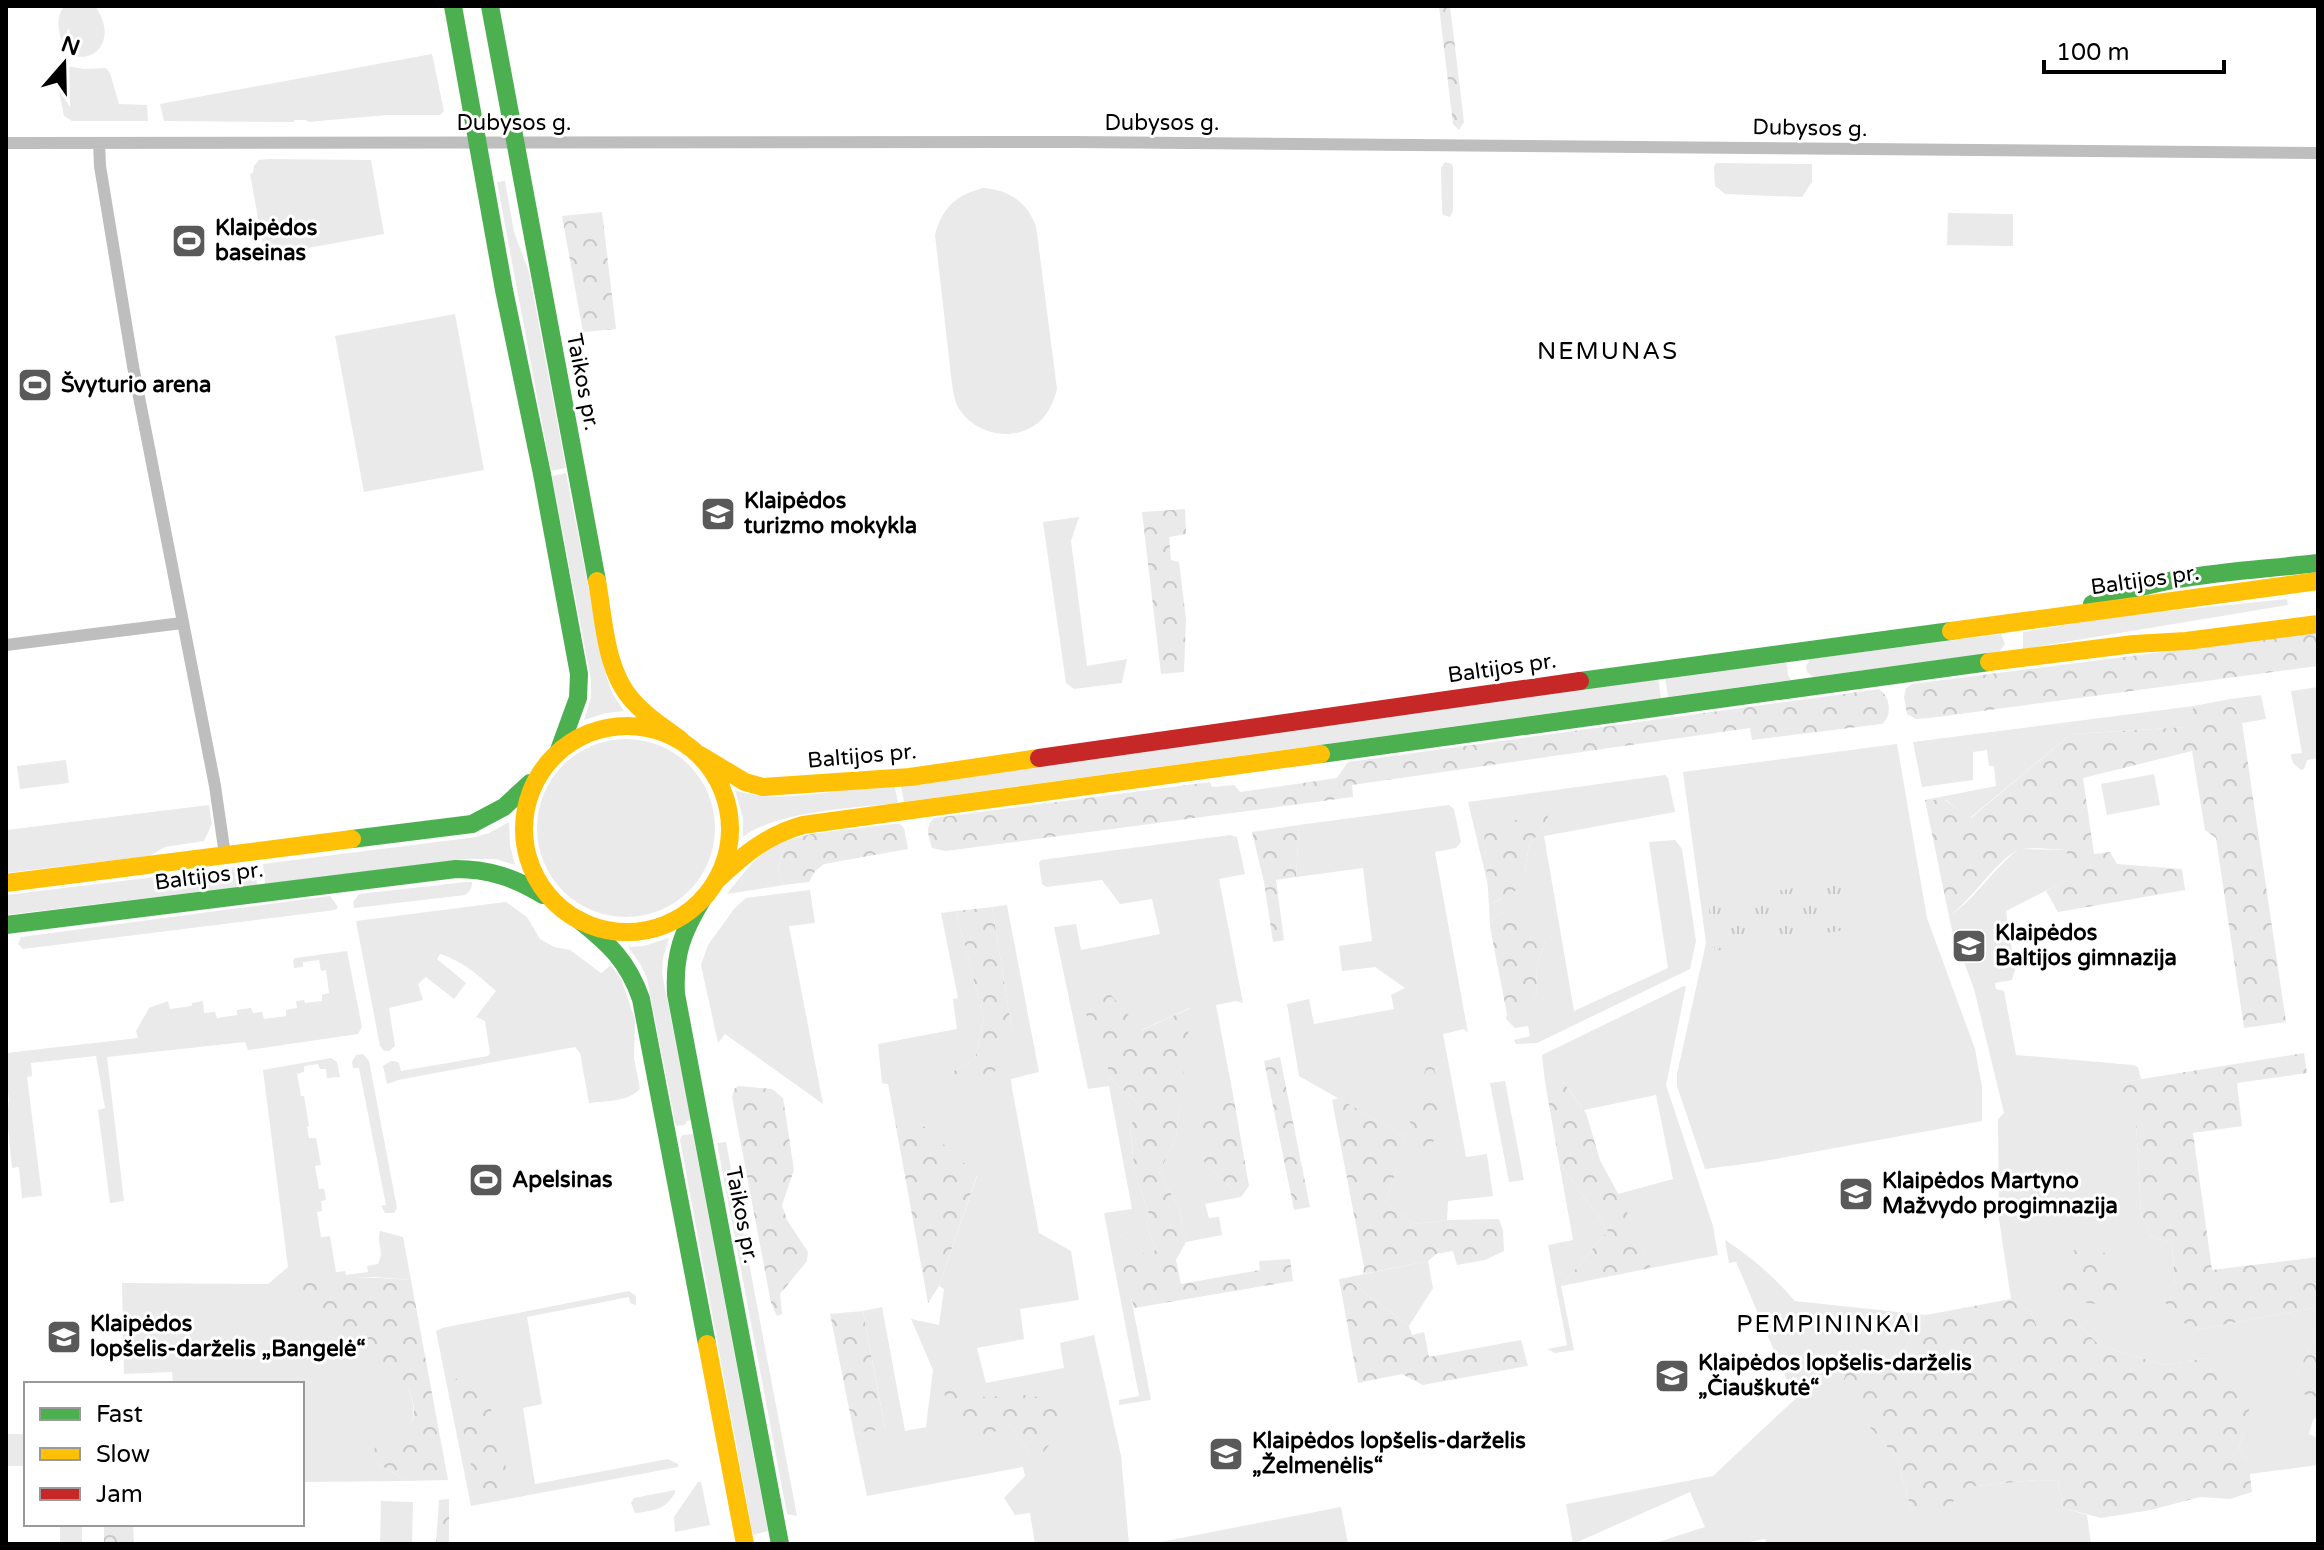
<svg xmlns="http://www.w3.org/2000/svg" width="2324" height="1550" viewBox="0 0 2324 1550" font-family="'Varela Round',sans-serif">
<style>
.green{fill:#eaeaea;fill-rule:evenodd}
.forest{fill:url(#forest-crowns)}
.park{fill:url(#park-tufts)}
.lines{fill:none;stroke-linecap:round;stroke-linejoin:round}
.street{stroke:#bebebe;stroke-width:12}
.fast{stroke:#4caf50;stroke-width:18}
.slow{stroke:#ffc107;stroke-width:18}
.jam{stroke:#c62828;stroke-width:18}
.labels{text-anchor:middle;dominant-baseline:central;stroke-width:6;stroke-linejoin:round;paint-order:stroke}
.street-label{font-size:22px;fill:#000;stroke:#fff}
.poi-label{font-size:22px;font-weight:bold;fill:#000;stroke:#fff;text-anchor:start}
.neighbourhood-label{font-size:24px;letter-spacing:2px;fill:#000;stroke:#fff}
</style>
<defs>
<pattern id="forest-crowns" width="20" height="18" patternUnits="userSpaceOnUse" patternTransform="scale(2)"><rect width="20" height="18" fill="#eaeaea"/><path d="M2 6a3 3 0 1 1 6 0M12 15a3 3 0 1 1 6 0" fill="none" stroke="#c7c7c7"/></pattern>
<pattern id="park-tufts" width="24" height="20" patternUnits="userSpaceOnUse" patternTransform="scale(2)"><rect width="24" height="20" fill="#eaeaea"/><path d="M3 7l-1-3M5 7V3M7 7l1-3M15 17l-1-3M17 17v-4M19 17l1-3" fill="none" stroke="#c7c7c7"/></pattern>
</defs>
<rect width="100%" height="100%" fill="#fff"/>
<path class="green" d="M65,6H95C128,53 66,80 59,30C58,20 58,14 65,6Z
M432,54L444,111L440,115H387L308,122L306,120H295L293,122L164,121L160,104Z
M67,66L84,69L106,68L110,73L119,104L147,105L148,121H72L64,116L55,70Z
M269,159L371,160L384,234L265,256L250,174L253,173L254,166L259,160Z
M1445,162L1452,164L1453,168V211L1450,217L1443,215L1442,211L1441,168Z
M1716,163L1812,164V182L1802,197L1725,194L1715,186L1714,167Z
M505,181L514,232L529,272L566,468L551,471L497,182Z
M983,188C1009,190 1026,201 1036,226L1057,389C1054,400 1051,409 1043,418C1019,445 971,436 956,403C954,397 953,390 952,384L935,235C942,208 956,195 983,188Z
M1948,213L2013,214V246L1947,245Z
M455,314L484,470L364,492L335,336Z
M566,473L606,675L612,693L624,711L606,713L584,720L591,697V680L552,476Z
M1079,517L1071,541L1087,666L1127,659L1122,683L1074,689L1066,683L1043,522Z
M2287,599L2288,605L2023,649V632L2118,616Z
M2001,634L2005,644L1999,652L1813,677L1807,672L1806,666L1810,659Z
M1787,663L1788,675L1791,680L1668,697L1665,677Z
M1658,677L1661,698L904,802L900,781Z
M2318,687V758L2307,760L2304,769L2301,770L2293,763L2291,756L2292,754L2302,753L2291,691Z
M2261,695L2266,719L2242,723L2230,699Z
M2194,706L2187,727L2071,734L1970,818L1946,800H1925L1996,786L1994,766H1989L1987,750L1973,752V780L1922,787L1913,742Z
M537 828a89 89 0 1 1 178 0a89 89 0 1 1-178 0Z
M1897,744L1927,918L1975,1049L1982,1087V1121L1759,1162L1705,1169L1677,1086V1074L1706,943L1683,772Z
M66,760L69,783L20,789L17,766Z
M2154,774L2160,805L2107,815L2101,784Z
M1665,775L1668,778L1675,812L1544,836L1574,1011L1668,968L1649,842L1675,840L1682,849L1696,941L1690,969L1537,1043L1516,1044L1514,1040L1530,1036L1528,1026L1515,1028L1506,1019L1507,1014L1512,1020L1534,999L1537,992L1536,966L1545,942L1504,913C1495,915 1492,919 1490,927L1489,905L1501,899L1525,869L1529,845L1546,824L1484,833L1488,885L1468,802Z
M894,782L898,803C855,808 776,811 743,837V818L735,790C776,806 849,788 894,782Z
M209,805L212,824L204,841L165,847L149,856L6,873V830Z
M1449,805L1454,809L1461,842L1456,848L1435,852L1468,1033L1464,1029L1443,1034L1466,1157L1487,1154L1493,1196L1448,1201L1447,1220L1414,1224L1386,1202L1406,1137L1299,1076L1287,1004L1309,999L1314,1024L1394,1009L1391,995L1405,988L1375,967L1342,971L1339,946L1372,941L1363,868L1296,877L1299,825Z
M509,822L510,845L515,865L496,859H467L265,884L263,864L476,837L489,833Z
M1230,835L1237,837L1245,874L1219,879L1243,1003L1236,1001L1216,1005L1234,1100L1193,1118L1205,1164L1241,1197L1205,1204L1209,1218L1219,1217L1222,1235L1186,1242L1179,1208L1159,1173L1176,1138L1190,1008L1108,1045V1076L1143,1108L1130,1127L1135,1174L1149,1214L1147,1227L1156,1249L1149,1259L1121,1235C1128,1291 1141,1344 1151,1400L1119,1405V1400L1139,1396L1104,1213L1132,1209L1109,1086L1088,1089L1054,927L1076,924L1081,950L1160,934L1152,899L1120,904L1102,880L1046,887L1042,884L1039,863L1041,860Z
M789,840C781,855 773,870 784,885L727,894C745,871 760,849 789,840Z
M2019,849L2066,850L2075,876L2006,911L2015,970L2012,980L1995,983L1996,989L2004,991L2016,1055L2133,1065L2138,1067L2141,1079L2118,1083L2136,1122L2141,1212L2150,1236L2172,1243L2175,1285L2195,1330L2318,1307V1329L2297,1375L2309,1398L2318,1396V1416L2313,1420L2309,1434L2318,1438V1465L2249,1474L2248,1460L2238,1449L2246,1428L2206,1358L2164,1365L2099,1345L2071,1317L2039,1333L2031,1312L2011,1299L1999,1219L1998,1119L2004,1113L1974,989L1952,930L1949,916C1976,899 1993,868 2019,849Z
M255,865L257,885L6,915V895Z
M466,882H472C472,889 470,891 465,895L354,908L353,902L359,894Z
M810,890L815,923L789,926L823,1104L725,1034L718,1043L701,965L708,945L734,909L746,898Z
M330,896L338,907L335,910L23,949L18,944L21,937Z
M506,902L527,917L540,939L554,947L570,950L601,973L611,965L622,981L635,1020L634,1058L640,1089C627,1102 606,1101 589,1103L580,1053L575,1047L398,1080L387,1084L383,1066C389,1062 392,1059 399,1063L401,1071L488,1056L490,1053L485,1021L476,1017L496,991C479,976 463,961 440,954L437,959L466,983L454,999L426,977L418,984L423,1000L389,1008L395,1046L389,1051H384L380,1046L356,921Z
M1007,905L1039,1072L1011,1079L1012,1088L1039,1233L1071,1251L1079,1300L1020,1309L1024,1339L977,1348L986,1383L1064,1368L1060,1343L1094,1335L1121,1456L1129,1544H1035L1030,1513L1015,1515L1004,1498L1025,1476L1023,1467L867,1496L854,1433L885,1428L863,1311L882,1307L905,1431L926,1427L933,1370L911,1319L939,1325L944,1289L939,1286L977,1176L918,1121H895L888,1084L882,1083L878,1044L957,1029L953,999L958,998L941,913L956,911L984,1019L975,1059L952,1072L957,1084L1012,1030L992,907ZM963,1381L984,1398L1067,1421L1029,1451L1011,1426L1000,1429Z
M669,938L663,958L662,973L691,1120L687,1121L685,1125L676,1126L647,979L641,965L628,947L644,946Z
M347,951L362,1027L358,1034L248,1050L245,1042L107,1057L124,1201L110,1203L98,1110L105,1108L96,1056L31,1063L32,1076L27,1077L42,1196L22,1198L19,1167L12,1168L7,1117L9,1099L6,1077V1053L138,1038L136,1031L149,1008L168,1001L170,1009L192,1006V1003L203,1001L204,1013L215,1012L217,1018L237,1015V1010L251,1008L253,1013L262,1012L264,1019L286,1016V1010L297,1008L296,1001L304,1000L305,1003L322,1001V995L329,993L326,970L321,971L319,960L303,962V967L294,968L293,960L295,958Z
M1684,986L1686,987L1666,1085L1713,1226L1718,1255L1651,1268L1618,1194L1673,1179L1656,1095L1584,1110L1561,1079L1545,1082L1542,1055Z
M363,1054L369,1061L397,1208L394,1213H385L381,1206L386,1205L359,1068H353L352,1062L356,1055Z
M331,1058L337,1062L340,1077L327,1078L326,1069H320L318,1064L304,1066V1072L297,1074L301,1096H304L309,1126L307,1127L309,1138H316L321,1165L315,1166L319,1189H324L326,1200L321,1201L322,1211L317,1212L321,1237L330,1236L336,1272L345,1271L346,1275L368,1272L367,1266L378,1264C385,1251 376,1244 380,1231L403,1237L411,1280L374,1277L342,1278L408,1388C425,1427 400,1437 374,1461L406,1481L302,1482V1384H173L172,1372L124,1374L122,1283L268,1284L288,1267L263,1070Z
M1505,1081L1524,1180L1509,1182L1490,1083Z
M693,1134L768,1531L753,1535L680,1140L683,1135Z
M726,1142L797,1516L787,1514L717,1143Z
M1559,1162L1608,1231L1561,1286L1574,1350L1555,1353L1547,1349L1567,1345L1548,1245L1573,1240Z
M1725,1240C1752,1257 1774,1277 1795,1301L1926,1315L1893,1367L1848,1369L1867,1424L1897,1458L1911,1509L1965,1487L2037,1480L2058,1481L2063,1508L2087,1515L2091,1544H1767L1765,1539L1739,1544H1652L1705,1527L1690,1492L1573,1544L1566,1504L1713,1476L1795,1399L1736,1262L1729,1263Z
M1428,1261L1433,1288L1409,1326L1345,1278Z
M629,1291L636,1296V1305L630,1303L629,1297L527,1317L542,1404L523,1408L535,1484L668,1459L678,1464V1467L471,1506L436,1331L442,1328Z
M6,1434H26V1466H6Z
M698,1482H701L710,1525L675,1532L674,1517Z
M675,1490V1493C664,1510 658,1509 638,1513H635L631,1503L634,1498Z
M381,1501L413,1502L412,1544H380Z
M1341,1507L1348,1544H1150Z
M60,1524H82V1544H60Z"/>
<path class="forest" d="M1439,6H1450L1464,122L1459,130L1453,124Z
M602,212L616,329L583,332L562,216Z
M1185,509L1186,534L1169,537L1171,560L1179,562L1186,619L1184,672L1161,674L1142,512Z
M2318,632V666L1930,718L1916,719L1907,714L1904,697L1906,688L1912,684Z
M1879,689C1890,696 1893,715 1882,724L1752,740L1750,728L1352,785L1353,797L946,851L932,848C929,837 924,827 934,818L1210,782L1212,787L1234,785L1240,792L1337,778L1348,762Z
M2230,699L2242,723L2286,1022L2244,1028L2216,838L2205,830L2192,751L2083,778L2094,854L2110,852L2117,864L2182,869L2185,890L2058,912L2046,891L2074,876L2066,850C2053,849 2035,847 2022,849C2002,852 1970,903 1949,916L1925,800H1945L1971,818L2071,734L2186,727L2194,706Z
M1544,811L1548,816L1546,824L1529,845L1525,869L1515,891L1489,905L1484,833L1493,827Z
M893,824H900L904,828L908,849L824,864L815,871L809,882L784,885C773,870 781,855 789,840L811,834Z
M1299,825L1296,877L1276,880L1284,940L1273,942L1264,882L1252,832Z
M992,907L1012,1030L993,1076L956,1084L952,1072L975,1059L984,1019L956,911Z
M1504,913L1542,933L1545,942L1536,966L1537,992L1534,999L1521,1017L1512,1020L1507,1014L1490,927C1492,919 1495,915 1504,913Z
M1100,983L1142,1030L1191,1008L1176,1138L1159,1173L1179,1208L1186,1242L1176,1260L1181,1284L1260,1270L1259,1261L1290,1259L1293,1281L1134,1308L1114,1236L1121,1235L1149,1258L1156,1249L1147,1227L1149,1214L1135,1174L1130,1126L1143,1108L1108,1076V1045L1082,1009Z
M2304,1053L2307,1073L2237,1083L2242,1126L2193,1133L2212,1270L2318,1257V1307L2195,1330L2181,1321L2164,1301L2175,1285L2172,1243L2150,1236L2141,1212L2136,1122L2117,1083Z
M1430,1054L1446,1110L1430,1150L1406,1138L1386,1202L1414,1224L1447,1220L1499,1219L1503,1231L1504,1251L1485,1260L1457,1265L1453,1251L1436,1254L1428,1261L1363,1274L1364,1267L1332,1100L1338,1098L1406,1137Z
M1280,1057L1310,1207L1294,1210L1264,1061Z
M1554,1079H1561L1586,1113L1600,1160L1623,1203L1651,1268L1561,1286L1608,1231L1559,1162L1545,1082Z
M739,1086L772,1089L783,1098L794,1170L782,1205L787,1220L808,1252L807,1261L780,1294L782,1314L777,1316L771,1303L732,1097L735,1088Z
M1234,1100L1249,1186L1241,1197L1205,1164L1192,1118Z
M895,1121H918L977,1175L939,1286L928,1303Z
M2070,1250L2106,1253L2110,1258L2121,1286C2121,1287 2116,1299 2116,1299C2109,1308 2072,1301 2061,1300L2055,1286Z
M299,1275C336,1277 374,1277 411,1280L448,1480L406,1481L374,1461L373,1455L376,1444H392C414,1426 420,1415 408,1388L310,1305L300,1290Z
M1345,1278L1409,1326L1412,1335L1424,1332L1429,1357L1521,1340L1528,1366L1423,1385L1402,1374L1358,1383L1339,1279Z
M2011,1299L2031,1312L2039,1332L2071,1317L2099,1345L2164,1365L2206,1358L2252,1392L2246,1428L2238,1449L2248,1460L2252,1492L2230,1499L2200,1497L2151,1510L2101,1518L2063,1508L2058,1481L2037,1480L1965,1487L1940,1517L1911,1509L1897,1458L1867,1424L1848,1392L1844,1379L1848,1369L1893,1367L1926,1315Z
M863,1311L885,1429L854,1433L830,1314Z
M2318,1329V1396L2309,1398C2302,1392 2296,1386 2297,1375Z
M457,1378H471C498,1407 502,1447 509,1485L508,1491L486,1498L475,1481L452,1383Z
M963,1381L984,1397C1023,1396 1041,1386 1067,1421L1040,1457L1029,1451L1011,1426L965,1442L940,1384Z
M449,1499V1544H436L439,1500Z
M104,1524H133L134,1544H104Z"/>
<path class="park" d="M1844,880L1851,929L1715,951L1708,902Z"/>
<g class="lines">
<path class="street" d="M6,143L1074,142L2318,153
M99,143L100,166L133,366L215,786L225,855
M6,645L182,623"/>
<path class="fast" d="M453,6L504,290L542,474L579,674L578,698L559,750
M490,6L597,581
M2092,604C2163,573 2242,572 2318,563
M1580,681L1951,631
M1321,754L1989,662
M352,839L472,824L504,807L530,783
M702,900C682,933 674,954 676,994L780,1544
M579,920C609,944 628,961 641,999L707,1344
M6,925L456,869C489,869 515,878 543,895"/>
<path class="slow" d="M597,581C604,619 605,670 632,700C646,716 664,728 681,740
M1951,631L2318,581
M1989,662L2134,644L2186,641L2318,624
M524 829a103 103 0 1 1 206 0a103 103 0 1 1-206 0Z
M700,755L745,782L763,787L910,777L1039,758
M716,881C743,855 767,835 803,825L1321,754
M6,883L352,839
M707,1344L745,1544"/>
<path class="jam" d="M1039,758L1580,681"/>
</g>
<defs>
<g id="stadium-square" transform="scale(1.8)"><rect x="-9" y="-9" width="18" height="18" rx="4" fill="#595959" stroke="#fff"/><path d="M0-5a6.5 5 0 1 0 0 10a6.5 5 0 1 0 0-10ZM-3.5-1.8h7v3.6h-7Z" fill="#fff"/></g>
<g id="school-square" transform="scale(1.8)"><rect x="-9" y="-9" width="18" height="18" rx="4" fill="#595959" stroke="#fff"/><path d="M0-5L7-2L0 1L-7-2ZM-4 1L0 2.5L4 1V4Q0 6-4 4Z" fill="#fff"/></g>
</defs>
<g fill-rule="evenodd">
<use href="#stadium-square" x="189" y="241"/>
<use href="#stadium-square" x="35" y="385"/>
<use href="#school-square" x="718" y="514"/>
<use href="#school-square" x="1969" y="946"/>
<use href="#stadium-square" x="486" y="1180"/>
<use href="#school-square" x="1856" y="1194"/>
<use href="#school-square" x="64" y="1337"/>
<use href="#school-square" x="1672" y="1376"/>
<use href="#school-square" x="1226" y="1454"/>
</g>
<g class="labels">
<g class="street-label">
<text x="514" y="123">Dubysos g.</text>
<text x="1162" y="123">Dubysos g.</text>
<text transform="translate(1810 128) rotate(1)">Dubysos g.</text>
<text transform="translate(583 382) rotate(79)">Taikos pr.</text>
<text transform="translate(2145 580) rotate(-8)">Baltijos pr.</text>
<text transform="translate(1502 668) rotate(-8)">Baltijos pr.</text>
<text transform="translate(862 756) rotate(-5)">Baltijos pr.</text>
<text transform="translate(209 876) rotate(-7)">Baltijos pr.</text>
<text transform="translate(742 1215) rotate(79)">Taikos pr.</text>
</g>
<g class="poi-label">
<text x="215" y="228">Klaipėdos<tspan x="215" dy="25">baseinas</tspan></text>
<text x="61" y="385">Švyturio arena</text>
<text x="744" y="501">Klaipėdos<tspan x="744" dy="25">turizmo mokykla</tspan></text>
<text x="1995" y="933">Klaipėdos<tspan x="1995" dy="25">Baltijos gimnazija</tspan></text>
<text x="512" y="1180">Apelsinas</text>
<text x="1882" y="1181">Klaipėdos Martyno<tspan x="1882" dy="25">Mažvydo progimnazija</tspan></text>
<text x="90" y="1324">Klaipėdos<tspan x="90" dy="25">lopšelis-darželis „Bangelė“</tspan></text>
<text x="1698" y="1363">Klaipėdos lopšelis-darželis<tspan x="1698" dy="25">„Čiauškutė“</tspan></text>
<text x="1252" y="1441">Klaipėdos lopšelis-darželis<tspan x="1252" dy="25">„Želmenėlis“</tspan></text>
</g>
<g class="neighbourhood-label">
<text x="1608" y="351">NEMUNAS</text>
<text x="1829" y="1324">PEMPININKAI</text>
</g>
</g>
<rect width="2324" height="1550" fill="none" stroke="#000000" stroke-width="16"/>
<rect x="24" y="1382" width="280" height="144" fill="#ffffff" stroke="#999999" stroke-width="2"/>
<rect x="40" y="1408" width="40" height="12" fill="#4caf50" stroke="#999999" stroke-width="2"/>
<text x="96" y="1422" font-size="24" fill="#000000">Fast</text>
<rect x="40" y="1448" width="40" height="12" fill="#ffc107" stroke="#999999" stroke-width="2"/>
<text x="96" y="1462" font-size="24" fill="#000000">Slow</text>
<rect x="40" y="1488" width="40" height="12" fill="#c62828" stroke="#999999" stroke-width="2"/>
<text x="96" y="1502" font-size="24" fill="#000000">Jam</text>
<g transform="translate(64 64) rotate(20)" stroke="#ffffff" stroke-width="6" paint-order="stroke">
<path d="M0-6L14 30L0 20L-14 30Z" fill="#000000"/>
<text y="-12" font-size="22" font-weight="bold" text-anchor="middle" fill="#000000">N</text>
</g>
<path d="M2044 60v12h180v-12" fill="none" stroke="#000000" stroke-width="4"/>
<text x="2056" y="60" font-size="24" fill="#000000" stroke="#ffffff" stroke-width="6" paint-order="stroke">100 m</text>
</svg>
